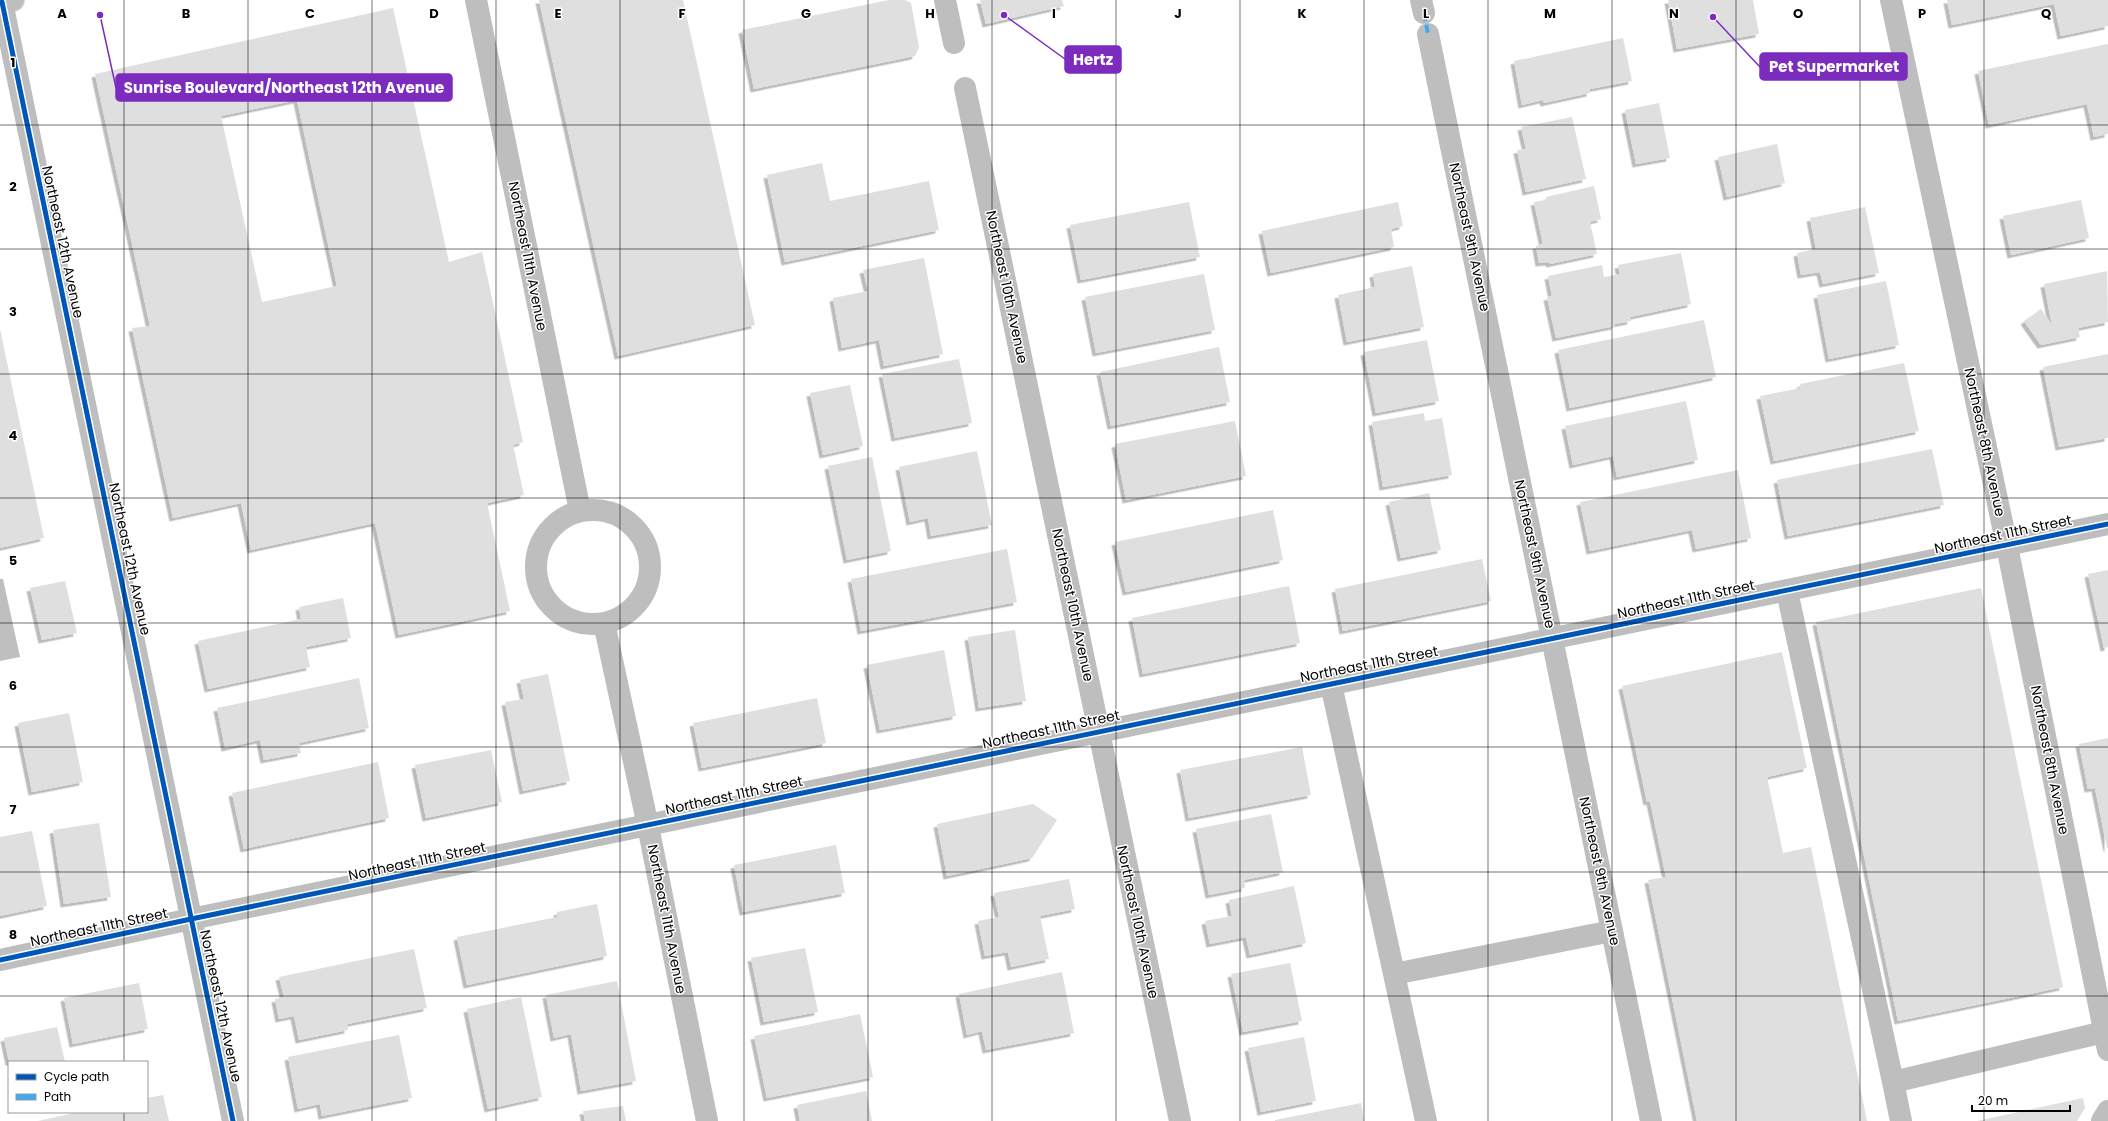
<svg xmlns="http://www.w3.org/2000/svg" width="2108" height="1121" viewBox="0 0 2108 1121" font-family="Poppins,sans-serif">
<style>
.water{fill:#bfbfbf}
.building{fill:#dfdfdf;fill-rule:evenodd;filter:url(#shadow)}
.lines{fill:none;stroke-linecap:round;stroke-linejoin:round}
.major-casing{stroke:#dbdbdb;stroke-width:24}
.minor{stroke:#bebebe;stroke-width:22}
.major{stroke:#bebebe;stroke-width:22}
.quiet{stroke:#3fa9f5;stroke-width:4;stroke-dasharray:8 4;stroke-linecap:butt}
.cycleway-casing{stroke:#fff;stroke-width:8}
.cycleway{stroke:#0057b8;stroke-width:5}
.grid{fill:none;stroke:#000;stroke-width:1;stroke-opacity:0.55}
.labels{text-anchor:middle;dominant-baseline:central;stroke-width:3;stroke-linejoin:round;paint-order:stroke}
.street-label{font-size:14px;fill:#000;stroke:#fff}
.grid-label{font-size:13px;text-anchor:middle;font-weight:bold;fill:#000;stroke:#fff;stroke-width:3;stroke-linejoin:round;paint-order:stroke}
.leader{fill:none;stroke:#7b2cbf;stroke-width:1.5}
.callout-dot{fill:#7b2cbf;stroke:#fff;stroke-width:1.5}
.callout{fill:#7b2cbf;stroke:#7b2cbf;stroke-width:1.5}
.callout-label{font-size:15px;text-anchor:middle;font-weight:bold;fill:#fff}
</style>
<defs>
<filter id="shadow"><feDropShadow dx="-3.5" dy="3.5" stdDeviation="0" flood-color="#0004"/></filter>
</defs>
<rect width="100%" height="100%" fill="#fff"/>
<path class="water" d="M0,579H3L20,657L0,661Z"/>
<path class="building" d="M539,0H683L755,325L618,356Z
M889,0H905L911,3L919,47L915,56L754,89L742,30Z
M980,0H1062L1064,6L986,24Z
M1668,0H1753L1759,34L1677,49Z
M1947,0H2108V26L2061,36L2054,4L1952,25Z
M393,8L449,262L482,252L523,442L513,445L524,495L487,503L510,611L399,635L375,523L251,550L241,503L173,518L132,328L150,326L95,74ZM297,100L337,286L262,302L221,116Z
M1623,38L1632,81L1590,89V93L1544,103L1543,100L1522,105L1514,61Z
M2108,44V134L2094,137L2087,104L1989,125L1978,71Z
M1659,103L1670,158L1636,164L1625,110Z
M1572,117L1586,179L1526,192L1517,150L1526,149L1521,127Z
M1777,144L1785,183L1727,197L1718,157Z
M822,163L830,201L929,181L939,230L785,262L767,175Z
M1594,186L1601,219L1590,222L1597,254L1550,264L1549,262L1539,263L1536,246L1543,244L1534,202L1546,200V197Z
M2081,200L2089,238L2011,255L2003,216Z
M1189,202L1200,257L1081,280L1070,225Z
M1398,202L1403,226L1391,229L1394,247L1271,273L1262,231Z
M1865,207L1879,273L1823,284L1820,272L1801,275L1797,253L1816,249L1810,218Z
M1681,253L1691,304L1630,317L1631,321L1615,324V326L1556,338L1547,297L1552,296L1548,276L1602,265L1604,277L1620,274L1618,265Z
M924,258L943,354L884,366L879,340L842,348L833,298L868,291L863,270Z
M1412,266L1424,327L1347,342L1338,295L1375,287L1373,274Z
M2107,271L2108,322L2078,328L2080,337L2041,345L2024,321L2041,309L2052,325L2044,284Z
M1204,274L1215,330L1096,353L1085,297Z
M1886,281L1899,345L1829,359L1817,295Z
M1704,320L1716,377L1570,408L1558,350Z
M0,329L44,538L0,548Z
M1427,340L1439,401L1376,413L1364,352Z
M1219,347L1230,402L1111,426L1100,372Z
M2108,354V438L2059,447L2043,367Z
M959,359L972,423L895,438L882,374Z
M1904,363L1919,431L1774,461L1760,396L1801,388L1800,384Z
M850,385L863,446L823,455L810,393Z
M1686,401L1698,460L1617,477L1613,456L1573,465L1565,426Z
M1424,413L1425,421L1442,418L1452,475L1383,487L1372,422Z
M1235,421L1246,476L1126,500L1115,444Z
M1932,449L1944,505L1788,536L1777,480Z
M977,451L992,525L931,536L928,518L910,522L899,467Z
M872,457L891,551L847,560L828,466Z
M1738,470L1751,538L1696,549L1692,530L1590,551L1580,502Z
M1429,493L1441,550L1401,558L1389,502Z
M1273,510L1283,560L1126,592L1115,542Z
M1007,549L1017,602L861,631L851,579Z
M1482,559L1491,601L1343,631L1335,589Z
M2108,570V647L2104,648L2088,574Z
M65,581L77,633L42,640L30,588Z
M1289,586L1300,643L1143,674L1132,618Z
M1981,588L2063,987L1898,1021L1816,622Z
M343,598L351,638L306,647L310,667L208,689L198,641L301,619L299,607Z
M1015,630L1026,701L979,708L968,637Z
M944,650L956,716L880,730L867,665Z
M1782,652L1807,768L1767,777L1783,853L1811,847L1867,1121H1697L1648,880L1666,877L1650,801L1647,802L1622,686Z
M548,674L570,781L523,791L505,702L524,699L520,680Z
M359,678L369,728L299,743L301,753L264,760L260,740L225,748L217,708Z
M817,698L826,743L702,768L693,723Z
M69,713L83,782L32,792L18,723Z
M2108,738V848H2107L2095,788L2088,789L2079,744Z
M1302,747L1311,795L1189,818L1180,770Z
M491,750L502,802L426,818L415,765Z
M378,762L389,818L244,849L232,793Z
M1033,804L1057,820L1032,858L947,876L937,824Z
M1271,814L1283,872L1244,880L1245,888L1209,895L1196,829Z
M99,823L111,897L64,904L53,830Z
M32,831L47,906L0,916V837Z
M836,845L845,893L743,912L734,865Z
M1069,879L1075,909L1040,916L1049,959L1011,967L1008,952L985,956L978,921L999,917L994,893Z
M1294,886L1306,943L1250,955L1246,937L1210,944L1205,921L1232,916L1229,900Z
M597,904L607,956L467,985L457,937L557,917V912Z
M805,948L818,1012L764,1022L751,958Z
M414,949L427,1008L347,1024L348,1030L299,1040L294,1016L279,1019L275,999L284,997L279,977Z
M1290,963L1302,1021L1243,1032L1231,974Z
M1062,972L1074,1033L986,1050L982,1031L967,1035L959,994Z
M617,981L636,1081L581,1091L571,1034L554,1038L546,995Z
M139,983L148,1029L73,1044L64,998Z
M521,997L542,1097L488,1109L467,1009Z
M860,1014L873,1077L767,1098L754,1036Z
M57,1027L65,1062H9L4,1038Z
M399,1035L412,1098L322,1116L320,1104L298,1109L288,1057Z
M1304,1037L1316,1101L1261,1112L1248,1048Z
M866,1091L872,1121H800L797,1105Z
M163,1095L169,1121H38L79,1112H147V1098Z
M2083,1098L2085,1108L2077,1121H1977Z
M1361,1103L1364,1121H1275V1120Z
M623,1106L626,1121H585L583,1111Z"/>
<g class="lines">
<g class="major-casing">
<path id="major" d="M0,3L13,0"/>
</g>
<path class="minor" d="M476,0L580,511
M945,0L954,43
M1421,0L1424,13
M1891,0L2007,546L2108,1050
M2,2L233,1121
M1428,34L1651,1121
M965,88L1180,1121
M536 567a57 57 0 1 1 114 0a57 57 0 1 1-114 0Z
M1787,591L1893,1082
M604,623L648,826L707,1121
M1331,684L1426,1121
M0,960L191,919L2108,524
M1394,974L1612,931
M1901,1121L1893,1082L2104,1032
M2102,1121L2108,1111"/>
<use href="#major" class="major"/>
<path class="quiet" d="M1424,13L1428,34"/>
<g class="cycleway-casing">
<path id="cycleway" d="M2,2L233,1121
M0,960L191,919L2108,524"/>
</g>
<use href="#cycleway" class="cycleway"/>
</g>
<path class="grid" d="M124,0V1062M248,0V1121M372,0V1121M496,0V1121M620,0V1121M744,0V1121M868,0V1121M992,0V1121M1116,0V1121M1240,0V1121M1364,0V1121M1488,0V1121M1612,0V1121M1736,0V1121M1860,0V1121M1984,0V1121M0,125H2108M0,249H2108M0,374H2108M0,498H2108M0,623H2108M0,747H2108M0,872H2108M0,996H2108M124,1112V1121"/>
<g class="labels">
<g class="street-label">
<text transform="translate(1470 237) rotate(78)">Northeast 9th Avenue</text>
<text transform="translate(63 242) rotate(78)">Northeast 12th Avenue</text>
<text transform="translate(528 256) rotate(79)">Northeast 11th Avenue</text>
<text transform="translate(1007 287) rotate(78)">Northeast 10th Avenue</text>
<text transform="translate(1985 442) rotate(78)">Northeast 8th Avenue</text>
<text transform="translate(2003 534) rotate(-12)">Northeast 11th Street</text>
<text transform="translate(1535 554) rotate(78)">Northeast 9th Avenue</text>
<text transform="translate(130 559) rotate(78)">Northeast 12th Avenue</text>
<text transform="translate(1686 599) rotate(-12)">Northeast 11th Street</text>
<text transform="translate(1073 605) rotate(78)">Northeast 10th Avenue</text>
<text transform="translate(1369 664) rotate(-11)">Northeast 11th Street</text>
<text transform="translate(1051 729) rotate(-12)">Northeast 11th Street</text>
<text transform="translate(2050 760) rotate(79)">Northeast 8th Avenue</text>
<text transform="translate(734 795) rotate(-12)">Northeast 11th Street</text>
<text transform="translate(417 861) rotate(-12)">Northeast 11th Street</text>
<text transform="translate(1600 871) rotate(78)">Northeast 9th Avenue</text>
<text transform="translate(667 919) rotate(79)">Northeast 11th Avenue</text>
<text transform="translate(1138 922) rotate(78)">Northeast 10th Avenue</text>
<text transform="translate(99 927) rotate(-12)">Northeast 11th Street</text>
<text transform="translate(221 1006) rotate(78)">Northeast 12th Avenue</text>
</g>
</g>
<g class="grid-label">
<text x="62" y="18">A</text>
<text x="186" y="18">B</text>
<text x="310" y="18">C</text>
<text x="434" y="18">D</text>
<text x="558" y="18">E</text>
<text x="682" y="18">F</text>
<text x="806" y="18">G</text>
<text x="930" y="18">H</text>
<text x="1054" y="18">I</text>
<text x="1178" y="18">J</text>
<text x="1302" y="18">K</text>
<text x="1426" y="18">L</text>
<text x="1550" y="18">M</text>
<text x="1674" y="18">N</text>
<text x="1798" y="18">O</text>
<text x="1922" y="18">P</text>
<text x="2046" y="18">Q</text>
<text x="13" y="67">1</text>
<text x="13" y="191">2</text>
<text x="13" y="316">3</text>
<text x="13" y="440">4</text>
<text x="13" y="565">5</text>
<text x="13" y="690">6</text>
<text x="13" y="814">7</text>
<text x="13" y="939">8</text>
</g>
<path class="leader" d="M1004 15L1065 59M1713 17L1760 67M100 15L116 88"/>
<g class="callout-dot">
<circle cx="1004" cy="15" r="4"/>
<circle cx="1713" cy="17" r="4"/>
<circle cx="100" cy="15" r="4"/>
</g>
<g class="callout">
<rect x="1065" y="46" width="56" height="27" rx="4"/>
<rect x="1760" y="53" width="147" height="27" rx="4"/>
<rect x="116" y="74" width="336" height="27" rx="4"/>
</g>
<g class="callout-label">
<text x="1093" y="65">Hertz</text>
<text x="1834" y="72">Pet Supermarket</text>
<text x="284" y="93">Sunrise Boulevard/Northeast 12th Avenue</text>
</g>
<rect x="8" y="1061" width="140" height="52" fill="#ffffff" stroke="#999999"/>
<rect x="16" y="1074" width="20" height="6" fill="#0057b8" stroke="#999999"/>
<text x="44" y="1081" font-size="12" fill="#000000">Cycle path</text>
<rect x="16" y="1094" width="20" height="6" fill="#3fa9f5" stroke="#999999"/>
<text x="44" y="1101" font-size="12" fill="#000000">Path</text>
<path d="M1972 1105v6h98v-6" fill="none" stroke="#000000" stroke-width="2"/>
<text x="1978" y="1105" font-size="12" fill="#000000" stroke="#ffffff" stroke-width="3" paint-order="stroke">20 m</text>
</svg>
